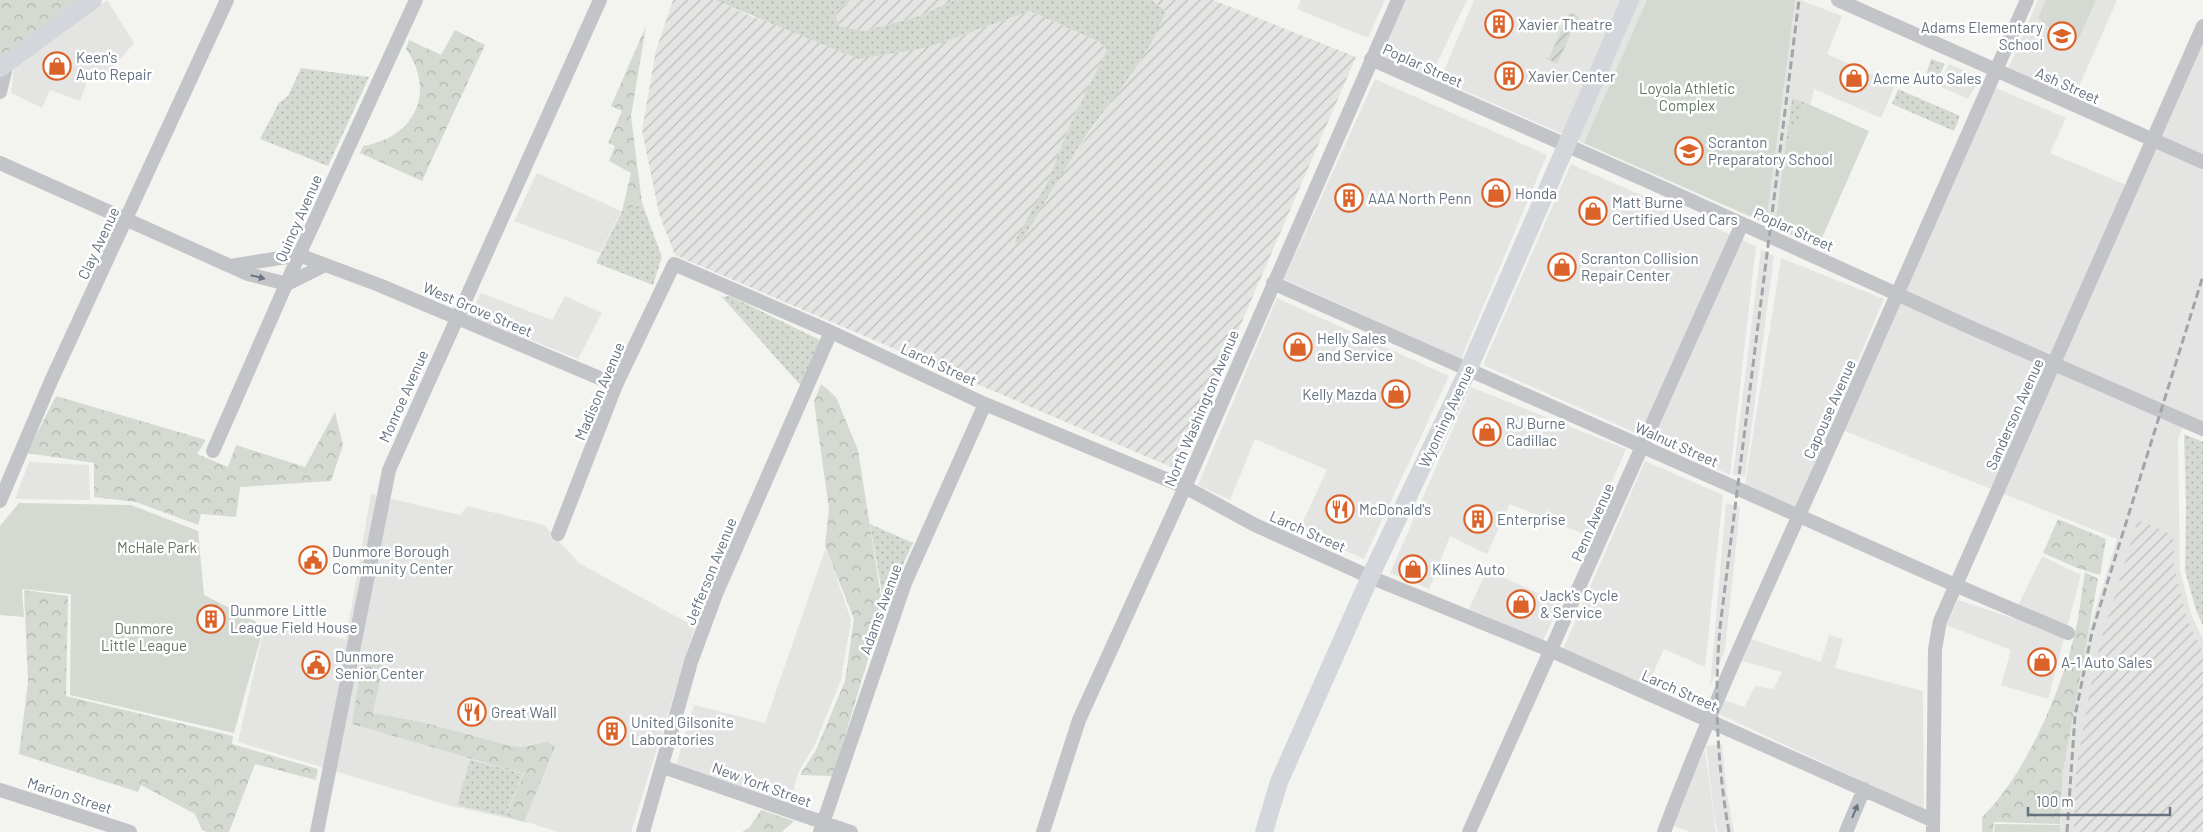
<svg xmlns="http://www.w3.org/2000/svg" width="2203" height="832" viewBox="0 0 2203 832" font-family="Barlow,sans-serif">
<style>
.built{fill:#e4e5e3;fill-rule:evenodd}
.industrial{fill:url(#industrial-furrows)}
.grass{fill:url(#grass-dots)}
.forest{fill:url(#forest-crowns)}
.park{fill:#d4dad1}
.garden{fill:url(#garden-furrows)}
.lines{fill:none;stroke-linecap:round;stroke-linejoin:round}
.minor{stroke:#c2c4c8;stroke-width:14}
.major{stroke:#d3d7db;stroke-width:18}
.rail{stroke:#a0a5aa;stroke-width:3;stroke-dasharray:8 4;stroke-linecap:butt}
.oneway{fill:#697583}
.labels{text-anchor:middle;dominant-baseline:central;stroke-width:5;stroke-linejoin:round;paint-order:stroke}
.poi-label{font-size:15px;fill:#64717f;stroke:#fff;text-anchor:start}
.street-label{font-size:15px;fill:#64717f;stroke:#fff}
.park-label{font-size:15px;fill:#647762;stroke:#fff}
</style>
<defs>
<pattern id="industrial-furrows" width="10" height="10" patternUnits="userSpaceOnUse" patternTransform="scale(1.25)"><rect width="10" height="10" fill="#e4e5e3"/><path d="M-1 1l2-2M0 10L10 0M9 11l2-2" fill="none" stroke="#bcbebd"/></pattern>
<pattern id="grass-dots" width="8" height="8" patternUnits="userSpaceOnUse" patternTransform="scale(1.25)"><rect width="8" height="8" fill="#d4dad1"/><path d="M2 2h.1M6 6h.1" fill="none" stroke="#b0b5af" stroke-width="1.8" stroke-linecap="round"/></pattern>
<pattern id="forest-crowns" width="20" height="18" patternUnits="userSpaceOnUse" patternTransform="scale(1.25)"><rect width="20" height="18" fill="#d4dad1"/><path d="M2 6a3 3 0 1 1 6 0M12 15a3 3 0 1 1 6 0" fill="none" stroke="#b0b5af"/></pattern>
<pattern id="garden-furrows" width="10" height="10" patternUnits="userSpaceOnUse" patternTransform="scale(1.25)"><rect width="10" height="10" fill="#d4dad1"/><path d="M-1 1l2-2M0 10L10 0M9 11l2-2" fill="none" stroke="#b0b5af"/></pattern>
</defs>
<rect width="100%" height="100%" fill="#f3f4ef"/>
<path class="built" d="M107,0L134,43L104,78L90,73L80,101L50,90L42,108L11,93L14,68Z
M1301,0H1385L1368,38L1297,9Z
M1405,0H1467L1428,82L1377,58Z
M1474,0H1800L1842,16L1827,54L1895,85L1881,118L1814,89L1810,105L1792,98L1775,228L1440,80Z
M2038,0H2117L2073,100L2007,71Z
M2203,36V424L2187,418L2178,439L2180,570L2191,614L2203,639V832H2060L2063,771L2087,637L2117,539L1842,430L1994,87L2066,118L2050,153L2136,189Z
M1949,64L1975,75L1977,84L1968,99L1939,86Z
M1375,79L1547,155L1461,359L1284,279Z
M1571,164L1756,246L1730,475L1483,365Z
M537,173L621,211L600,253L514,221Z
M1761,249L1774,256L1745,477L1733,474Z
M1781,258L1884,299L1796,507L1745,485Z
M481,293L552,320L565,296L602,313L578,359L470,316Z
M1277,298L1449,376L1364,559L1299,530L1327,470L1255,439L1230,500L1198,485Z
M1471,387L1626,449L1588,536L1510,504L1487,554L1450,536L1429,589L1390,573Z
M1645,461L1723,495L1705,667L1664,649L1647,687L1563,649Z
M29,462L89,465L90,500L15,499Z
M371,494L460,515L467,506L544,525L579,563L695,627L631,832H558L530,823L451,806L238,742L265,624L346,639ZM384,664L373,713L422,722L508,745L520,747L532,744L555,747L541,778L507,816L524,774L352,724Z
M1726,503L1740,507L1725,650L1710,687Z
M825,550L829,555L851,620L841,680L815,744L798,773L790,803L676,765L694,705L765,723Z
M2042,556L2081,575L2048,699L2001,685L2011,650L1946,625L1958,600L2012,618Z
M1487,570L1560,603L1543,641L1469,609Z
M1829,635L1843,639L1835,668L1923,691L1924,810L1719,714L1725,700L1744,707L1755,686L1773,689L1782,672L1742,661L1751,639L1821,662Z
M1722,744L1727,794L1734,832H1718L1715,821L1706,746Z
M1705,750L1716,832H1690L1670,824Z"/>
<path class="industrial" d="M673,0H714L755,18L930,47L1030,11L1099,42L1107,50L1071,122L1048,181L1076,152L1142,56L1166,11L1151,0H1213L1356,57L1178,470L675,255L659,214L642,130L656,50Z
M852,0H954L919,16L864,31L839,26L835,12Z
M2138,520L2173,535L2174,567L2187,619L2203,653V832H2074L2076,771L2091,683L2102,637Z"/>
<path class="grass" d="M714,0H852L835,12L839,26L864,31L919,16L954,0H1151L1166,11C1150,55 1115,95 1088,133C1064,169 1042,207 1020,243H1014L1048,181L1071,122L1107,50L1099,42L1030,11L930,47L859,59Z
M1931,59L1945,64L1935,84L1925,79Z
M301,68L369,77L328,166L260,139L279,103L288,96Z
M1898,89L1960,116L1954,131L1892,104Z
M1792,98L1806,103L1785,149Z
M642,203L662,257L653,285L596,263L622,211Z
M730,296L820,340L801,386L722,297Z
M2184,434L2203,442V626L2196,610L2185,571L2186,505Z
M870,524L913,543L884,605Z
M470,760L523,774L505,816L457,805Z"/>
<path class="forest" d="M0,0H79L0,58Z
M646,26L631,116L642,203L622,211L631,173L609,161L615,146L608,143L622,111L611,106Z
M455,30L485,45L422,181L360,153L363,146C414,138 437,93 406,49L409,40L441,55Z
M821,384L836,397L858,450L883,609L833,776L800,775L816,750L845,681L854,619L825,546L829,509L814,402Z
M56,396L206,440L197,454L228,467L236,445L305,467L335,412L343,445L331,481L240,487L236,517L201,514L198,525L136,502L94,497V463L27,453Z
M2058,519L2106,539L2100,575L2077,568L2043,553Z
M2085,572L2098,579L2063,771L2060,824L1994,822L1993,832H1982V817C2023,778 2058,698 2072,644C2079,621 2081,596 2085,572Z
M24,590L68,596L66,696L233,736L232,744L318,769L316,780L255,764L229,832H207L202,830L195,814L141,785L138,792L19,754L28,682Z
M362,660L384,664L373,713L422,722L508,745L520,747L548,742L555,747L524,822L506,816L524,774L352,724Z
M761,810L794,821L782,832H742L749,828Z"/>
<path class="park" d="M1647,0H1795L1766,223L1584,143Z
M2046,0H2096L2077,42L2055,33L2038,18Z
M1806,103L1869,131L1818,247L1775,228L1785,149Z
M19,503L131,505L198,531L204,595L264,626L234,733L70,695L71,594L22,589L24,617L0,615V526Z
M1995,824L2060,825V832H1994Z"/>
<path class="garden" d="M1569,13L1579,16L1557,64L1545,58H1549Z"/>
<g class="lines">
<path class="minor" d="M1838,0L2203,162
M1371,59L1652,183L1974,329L2203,429
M0,92L7,63
M0,163L248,274L287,284L325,265
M230,266L299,255L379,285L616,385
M1273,283L1955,585L2068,633
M213,451L299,255L416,0
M0,501L51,381L227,0
M558,534L616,385L674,264L831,332L985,404L1185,487L1255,525L1370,577L1552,651L1932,820
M663,767L851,832
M0,790L130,832
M317,832L389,470L600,0
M643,832L691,662L716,594L831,332
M820,832L905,583L985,404
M1043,832L1079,720L1185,487L1398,0
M1469,832L1742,224
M1664,832C1716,694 1779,561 1839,426C1903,284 1965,142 2027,0
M1846,832L1864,789
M1933,832L1935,649L1940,621L2203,26"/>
<path class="major" d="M0,68L93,0
M1264,832L1279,782L1370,577L1469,368L1630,0"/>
<path class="rail" d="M1729,832C1717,764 1714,696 1720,627L1799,0
M2067,832L2075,716L2092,632L2203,276"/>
</g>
<defs><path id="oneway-solid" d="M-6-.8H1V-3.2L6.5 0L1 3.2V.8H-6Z" transform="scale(1.25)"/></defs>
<g class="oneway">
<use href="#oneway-solid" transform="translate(258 277) rotate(14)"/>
<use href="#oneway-solid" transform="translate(1855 811) rotate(-68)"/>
</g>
<defs>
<g id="building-ring" transform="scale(1.4375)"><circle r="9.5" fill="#fff" stroke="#db6228" stroke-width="1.5"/><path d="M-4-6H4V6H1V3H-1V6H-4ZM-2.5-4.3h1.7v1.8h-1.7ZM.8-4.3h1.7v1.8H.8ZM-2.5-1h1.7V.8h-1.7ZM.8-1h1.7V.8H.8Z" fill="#db6228"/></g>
<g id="school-ring" transform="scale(1.4375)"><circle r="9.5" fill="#fff" stroke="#db6228" stroke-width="1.5"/><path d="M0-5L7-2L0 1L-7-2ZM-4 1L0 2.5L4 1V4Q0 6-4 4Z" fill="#db6228"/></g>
<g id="shop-ring" transform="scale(1.4375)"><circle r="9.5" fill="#fff" stroke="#db6228" stroke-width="1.5"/><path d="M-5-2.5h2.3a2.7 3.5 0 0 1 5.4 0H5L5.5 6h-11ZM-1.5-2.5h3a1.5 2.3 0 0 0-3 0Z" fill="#db6228"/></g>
<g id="restaurant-ring" transform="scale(1.4375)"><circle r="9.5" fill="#fff" stroke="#db6228" stroke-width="1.5"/><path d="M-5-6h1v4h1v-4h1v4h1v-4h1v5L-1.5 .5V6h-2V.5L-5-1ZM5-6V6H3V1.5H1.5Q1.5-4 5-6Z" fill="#db6228"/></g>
<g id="civic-ring" transform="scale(1.4375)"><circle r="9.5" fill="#fff" stroke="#db6228" stroke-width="1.5"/><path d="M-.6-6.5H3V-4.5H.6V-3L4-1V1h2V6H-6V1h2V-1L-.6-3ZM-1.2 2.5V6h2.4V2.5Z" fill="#db6228"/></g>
</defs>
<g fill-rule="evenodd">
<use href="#building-ring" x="1499" y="24"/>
<use href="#school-ring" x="2062" y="36"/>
<use href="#shop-ring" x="57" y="66"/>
<use href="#building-ring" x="1509" y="76"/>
<use href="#shop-ring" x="1854" y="78"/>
<use href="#school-ring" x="1689" y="151"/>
<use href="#shop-ring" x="1496" y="193"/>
<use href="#building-ring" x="1349" y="198"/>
<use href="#shop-ring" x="1593" y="211"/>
<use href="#shop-ring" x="1562" y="267"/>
<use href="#shop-ring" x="1298" y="347"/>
<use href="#shop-ring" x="1396" y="394"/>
<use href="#shop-ring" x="1487" y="432"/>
<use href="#restaurant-ring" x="1340" y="509"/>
<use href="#building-ring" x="1478" y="519"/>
<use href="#civic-ring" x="313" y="560"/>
<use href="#shop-ring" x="1413" y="569"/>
<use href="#shop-ring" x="1521" y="604"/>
<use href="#building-ring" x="211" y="619"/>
<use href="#shop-ring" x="2042" y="662"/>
<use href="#civic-ring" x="316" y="665"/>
<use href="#restaurant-ring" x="472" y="712"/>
<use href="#building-ring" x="612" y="731"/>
</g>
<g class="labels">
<g class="poi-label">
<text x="1518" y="24">Xavier Theatre</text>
<text x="2043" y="27" text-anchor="end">Adams Elementary<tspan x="2043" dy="17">School</tspan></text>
<text x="76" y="57">Keen's<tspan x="76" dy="17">Auto Repair</tspan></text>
<text x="1528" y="76">Xavier Center</text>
<text x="1873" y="78">Acme Auto Sales</text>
<text x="1708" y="142">Scranton<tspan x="1708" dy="17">Preparatory School</tspan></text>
<text x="1515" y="193">Honda</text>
<text x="1368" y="198">AAA North Penn</text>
<text x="1612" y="202">Matt Burne<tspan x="1612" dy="17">Certified Used Cars</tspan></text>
<text x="1581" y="258">Scranton Collision<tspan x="1581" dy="17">Repair Center</tspan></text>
<text x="1317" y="338">Helly Sales<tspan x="1317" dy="17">and Service</tspan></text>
<text x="1377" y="394" text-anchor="end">Kelly Mazda</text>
<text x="1506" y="423">RJ Burne<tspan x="1506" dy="17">Cadillac</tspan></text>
<text x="1359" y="509">McDonald's</text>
<text x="1497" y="519">Enterprise</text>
<text x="332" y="551">Dunmore Borough<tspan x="332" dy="17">Community Center</tspan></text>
<text x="1432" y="569">Klines Auto</text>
<text x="1540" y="595">Jack's Cycle<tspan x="1540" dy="17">&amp; Service</tspan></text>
<text x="230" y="610">Dunmore Little<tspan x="230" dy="17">League Field House</tspan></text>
<text x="335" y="656">Dunmore<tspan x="335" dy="17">Senior Center</tspan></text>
<text x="2061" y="662">A-1 Auto Sales</text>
<text x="491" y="712">Great Wall</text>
<text x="631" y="722">United Gilsonite<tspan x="631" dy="17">Laboratories</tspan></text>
</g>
<g class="street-label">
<text transform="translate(1423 65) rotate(24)">Poplar Street</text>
<text transform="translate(2068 85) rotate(24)">Ash Street</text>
<text transform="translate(298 218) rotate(-66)">Quincy Avenue</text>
<text transform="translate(1794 229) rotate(24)">Poplar Street</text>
<text transform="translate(98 243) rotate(-65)">Clay Avenue</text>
<text transform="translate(478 309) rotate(23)">West Grove Street</text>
<text transform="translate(939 364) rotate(25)">Larch Street</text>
<text transform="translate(599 391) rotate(-67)">Madison Avenue</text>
<text transform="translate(403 396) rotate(-66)">Monroe Avenue</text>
<text transform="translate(1201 408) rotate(-67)">North Washington Avenue</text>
<text transform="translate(1829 409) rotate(-66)">Capouse Avenue</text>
<text transform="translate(2014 414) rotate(-66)">Sanderson Avenue</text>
<text transform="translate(1446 416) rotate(-65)">Wyoming Avenue</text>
<text transform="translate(1677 444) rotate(24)">Walnut Street</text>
<text transform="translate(1592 522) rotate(-66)">Penn Avenue</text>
<text transform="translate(1308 531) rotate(24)">Larch Street</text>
<text transform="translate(710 571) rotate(-68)">Jefferson Avenue</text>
<text transform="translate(880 609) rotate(-70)">Adams Avenue</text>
<text transform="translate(1680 690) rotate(24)">Larch Street</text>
<text transform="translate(762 784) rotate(20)">New York Street</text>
<text transform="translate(70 795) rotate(18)">Marion Street</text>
</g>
<g class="park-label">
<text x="1687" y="88">Loyola Athletic<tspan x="1687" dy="17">Complex</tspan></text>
<text x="157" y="547">McHale Park</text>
<text x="144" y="628">Dunmore<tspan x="144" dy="17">Little League</tspan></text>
</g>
</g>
<path d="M2028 807v8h142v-8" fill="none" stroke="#64717f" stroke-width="2.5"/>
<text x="2036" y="807" font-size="15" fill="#64717f" stroke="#ffffff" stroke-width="4" paint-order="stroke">100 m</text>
</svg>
